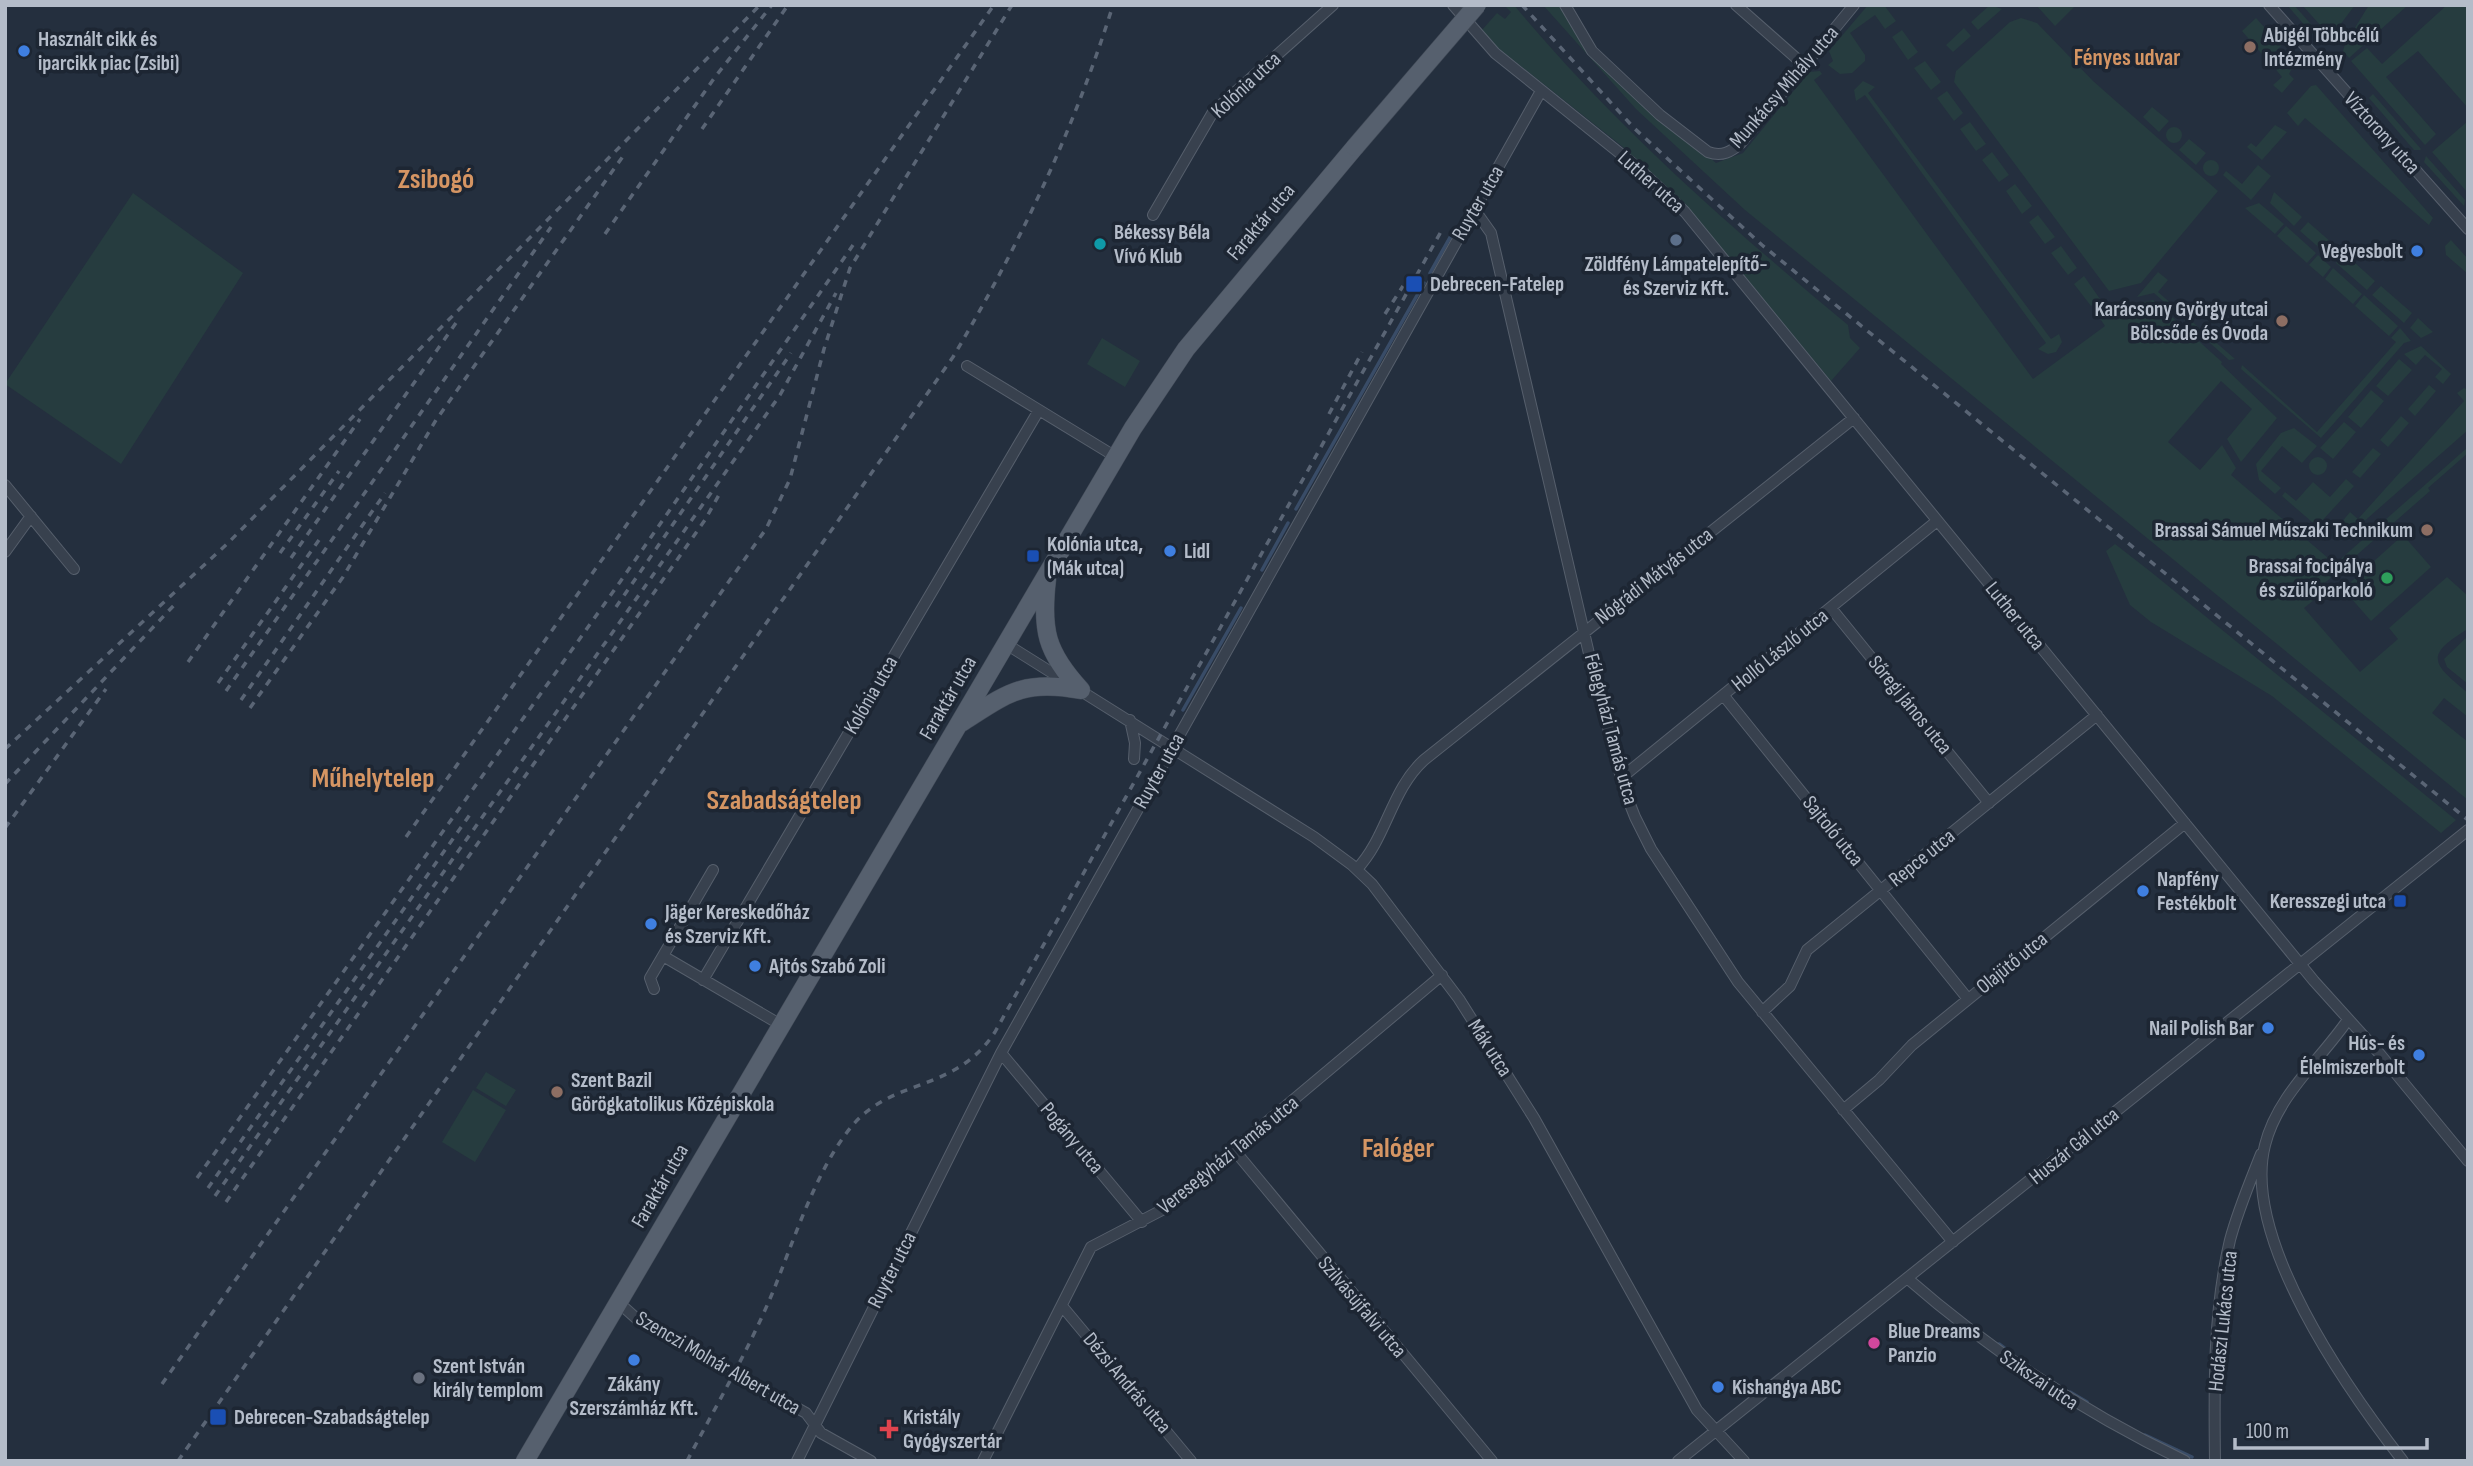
<svg xmlns="http://www.w3.org/2000/svg" width="2473" height="1466" viewBox="0 0 2473 1466" font-family="'Sofia Sans Condensed',sans-serif">
<style>
.green{fill:#263c3f}
.lines{fill:none;stroke-linecap:round;stroke-linejoin:round}
.stream{stroke:#394c67;stroke-width:3.5}
.street-casing{stroke:#565f6c;stroke-width:12}
.primary-casing{stroke:#414a57;stroke-width:19}
.street{stroke:#38414e;stroke-width:10}
.primary{stroke:#56606e;stroke-width:18}
.rail{stroke:#5a6575;stroke-width:3.5;stroke-dasharray:7 7;stroke-linecap:butt}
.primary-bridge-casing{stroke:#414a57;stroke-width:19;stroke-linecap:butt}
.primary-bridge{stroke:#56606e;stroke-width:18}
.education-dot{fill:#8d6e63;stroke:#1d2633;stroke-width:2.5}
.shop-dot{fill:#3f7fe0;stroke:#1d2633;stroke-width:2.5}
.service-dot{fill:#5c6f8a;stroke:#1d2633;stroke-width:2.5}
.culture-dot{fill:#0f9aa8;stroke:#1d2633;stroke-width:2.5}
.transit-dot{fill:#1a4fb4;stroke:#1d2633;stroke-width:2.5}
.leisure-dot{fill:#2e9e5b;stroke:#1d2633;stroke-width:2.5}
.hotel-dot{fill:#d1479c;stroke:#1d2633;stroke-width:2.5}
.worship-dot{fill:#6b7280;stroke:#1d2633;stroke-width:2.5}
.health-dot{fill:#e0444e;stroke:#1d2633;stroke-width:2.5}
.labels{text-anchor:middle;dominant-baseline:central;stroke-width:7;stroke-linejoin:round;paint-order:stroke}
.poi-label{font-size:21px;font-weight:bold;fill:#b4bcc9;stroke:#1d2633;text-anchor:start}
.street-label{font-size:21px;fill:#b4bcc9;stroke:#1d2633}
.neighbourhood-label{font-size:23px;font-weight:bold;fill:#d59563;stroke:#1d2633}
.district-label{font-size:28px;font-weight:bold;fill:#d59563;stroke:#1d2633}
</style>
<rect width="100%" height="100%" fill="#242f3e"/>
<path class="green" d="M1504,5H1514C1614,125 1729,226 1848,325L1850,338L1860,348L1831,381L1680,199L1623,147L1498,48L1482,30L1497,13L1505,19L1511,12Z
M1543,5H1560L1589,54L1716,163L1743,153L1809,72L1820,71L1822,74L1814,80L2033,379L2105,326L2097,314L2106,307L2110,311L2153,300L2222,362L2221,364L2277,418L2241,462L2227,439L2252,409L2221,381L2168,442L2200,470L2222,445L2236,468L2231,475L2335,564L2468,447V453L2428,488L2430,491L2311,595L2314,600L2304,608L2360,672L2398,639L2389,628L2447,577L2468,596V629C2422,656 2434,665 2468,693V717L2444,698L2432,713L2468,742V800L1745,210L1636,109Z
M1868,5H1884L1896,21L1885,29L1875,15L1850,33L1865,55V61L1852,73L1840,74L1828,65L1833,61L1829,51Z
M1990,5L2002,9L1978,30L1971,22Z
M2036,5H2076L2055,26Z
M2287,5H2294L2324,39L2313,35Z
M2302,5H2355L2331,37Z
M2369,5H2408L2349,58L2343,51L2345,44Z
M2447,5H2468V108L2418,51L2386,77L2436,134L2425,145L2351,61L2367,48L2382,64Z
M2021,18L2037,23L2093,81L2218,191L2141,283L2109,291L1954,82L1956,71L2010,22Z
M2256,18L2281,46L2267,60L2242,31Z
M1964,28L1971,36L1953,52L1946,45Z
M1902,30L1918,52L1908,60L1892,37Z
M2287,53L2295,62L2289,74L2294,79L2282,93L2273,85L2282,77L2273,66Z
M1925,61L1941,82L1931,90L1914,68Z
M1863,81L1875,87L1868,93L2051,339L2059,334L2062,342L2056,352L2048,354L2038,349L2046,343L1865,95L1856,101L1854,90Z
M2316,85L2433,218L2429,225L2305,118L2298,126L2287,113L2311,86Z
M1947,91L1963,113L1954,121L1937,98Z
M2373,94L2421,149L2420,150H2414L2369,98Z
M2152,107L2169,121L2159,132L2143,117Z
M2468,121V193L2432,152Z
M1970,122L1986,144L1976,151L1960,129Z
M2275,125L2287,132L2262,160L2247,147L2251,143L2256,147Z
M2166 135a8 8 0 1 1 16 0a8 8 0 1 1-16 0Z
M2189,139L2206,153L2196,165L2179,150Z
M1992,152L2009,175L1999,182L1982,160Z
M2426,156L2465,200L2464,206L2424,162Z
M2203 168a8 8 0 1 1 16 0a8 8 0 1 1-16 0Z
M2258,165L2271,176L2251,200L2223,175L2226,171L2242,184Z
M2015,184L2032,206L2022,214L2006,191Z
M2274,192L2302,217L2294,226L2270,203Z
M133,193L243,273L121,464L5,384Z
M2259,203L2284,224L2275,234L2245,208Z
M2038,215L2055,237L2045,244L2029,222Z
M2308,222L2339,249L2331,258L2300,231Z
M2286,226L2316,253L2307,263L2277,236Z
M2451,240L2468,259V274L2446,255L2445,246Z
M2061,246L2077,268L2068,275L2051,253Z
M2344,253L2375,281L2367,290L2336,263Z
M2318,255L2331,267L2323,277L2309,265Z
M2333,268L2362,294L2353,304L2325,279Z
M2158,272L2168,280L2158,292L2235,359L2229,360L2154,293L2137,297Z
M2084,276L2100,299L2091,306L2074,284Z
M2381,286L2412,313L2404,323L2372,295Z
M2364,295L2398,326L2389,336L2355,306Z
M2418,318L2433,332L2421,338L2410,328Z
M2400,328L2411,341L2404,343L2321,438L2241,369L2242,365L2317,432L2396,342L2391,338Z
M1102,338L1140,361L1125,387L1087,364Z
M2421,346L2451,374L2443,384L2435,377L2442,369L2425,355L2416,365L2404,354Z
M2399,359L2412,370L2388,396L2376,386Z
M2429,385L2436,391L2415,416L2408,409Z
M2464,388L2468,390V430L2344,539L2334,540L2332,534L2350,512L2358,519L2464,401L2457,393Z
M2371,390L2384,401L2361,428L2348,417Z
M2401,416L2409,423L2388,447L2380,440Z
M2344,422L2356,432L2333,459L2320,448Z
M2294,428L2317,446L2302,463L2282,446L2261,471L2281,488L2275,494L2259,480L2256,464L2281,433Z
M2373,448L2381,454L2360,478L2352,472Z
M2309 466a9 9 0 1 1 18 0a9 9 0 1 1-18 0Z
M2346,479L2354,486L2320,523L2312,522L2282,496L2285,492L2296,501L2313,482L2330,497Z
M2403,535L2431,567L2371,621L2343,589Z
M2115,544L2151,572L2456,820L2441,833L2272,696L2151,622L2130,605L2106,551Z
M2468,636V684L2447,667L2444,659Z
M486,1072L516,1090L506,1106L476,1088Z
M473,1090L506,1110L475,1162L442,1142Z"/>
<g class="lines">
<path class="stream" d="M1430,273L1453,232
M1296,509L1424,283
M1262,570L1288,523
M1183,710L1241,608
M1999,1344L2011,1353
M2070,1392L2087,1402
M2145,1435L2192,1457"/>
<g class="street-casing">
<path id="street" d="M1453,5L1495,53L1637,167L1685,212L2314,981L2379,1053L2468,1161
M1565,5L1592,51L1660,115L1708,152C1722,157 1731,152 1741,143L1854,5
M1736,5L1804,65
M2269,5L2468,229
M1474,209L1491,233L1590,658L1624,789L1635,817L1651,849L1738,982L1953,1242
M1153,215L1213,112L1333,5
M967,366L1116,457
M5,485L74,569
M5,552L31,516
M1831,608L1989,803
M1006,644L1314,837L1352,865L1372,884L1459,999L1534,1118L1697,1410L1744,1461
M1724,696L1968,999
M1130,720L1135,743L1134,759
M1621,778L1937,521
M1357,869C1387,837 1391,790 1424,760L1854,418
M663,956L781,1025
M703,980L1039,410
M654,989L650,978L713,870
M1762,1012L1790,986L1807,950L2097,715
M2347,1021C2320,1060 2277,1096 2265,1145C2241,1239 2348,1390 2403,1461
M1001,1053L1142,1222
M1843,1110L1879,1080L1912,1045L2185,823
M1235,1151L1492,1461
M1907,1278C1993,1353 2083,1412 2185,1461
M618,1302L637,1319L806,1413L821,1433L871,1461
M1062,1306L1191,1461
M797,1461L1001,1053L1541,91
M983,1461L1091,1247L1162,1210L1442,975
M1678,1461L2468,830
M2215,1461C2214,1388 2213,1312 2230,1240C2238,1210 2250,1182 2261,1154"/>
</g>
<g class="primary-casing">
<path id="primary" d="M1047,579C1041,630 1046,652 1081,690
M961,723C1008,693 1023,679 1081,690
M525,1461L1133,428L1186,349L1355,147"/>
</g>
<use href="#street" class="street"/>
<use href="#primary" class="primary"/>
<path class="rail" d="M1522,5L1634,128L1762,245L2468,820
M702,129L788,5
M605,234L715,77L772,5
M1385,314L1403,286
M1329,414L1362,352
M280,553L339,471
M291,558L456,323
M616,607L791,353
M188,662L360,419
M218,683L319,540
M226,691L551,227
M241,700L385,493
M250,708L343,577L436,420L626,152
M5,749L228,543L760,5
M5,784L177,602
M5,828L106,689
M406,837L994,5
M197,1178L620,582L853,245
M208,1188L471,813
M215,1196L780,395L836,293
M226,1202L705,520L720,493
M162,1384L766,529L790,479L824,349L850,268L1012,5
M178,1461L953,357C1020,244 1074,130 1113,5
M687,1461C716,1406 748,1351 772,1294C793,1243 816,1169 852,1126C893,1077 955,1093 995,1032L1443,228"/>
<g class="primary-bridge-casing">
<path id="primary-bridge" d="M1355,147L1477,5"/>
</g>
<use href="#primary-bridge" class="primary-bridge"/>
</g>
<g class="education-dot">
<circle cx="2250" cy="47" r="7"/>
<circle cx="2282" cy="321" r="7"/>
<circle cx="2427" cy="530" r="7"/>
<circle cx="557" cy="1092" r="7"/>
</g>
<g class="shop-dot">
<circle cx="24" cy="51" r="7"/>
<circle cx="2417" cy="251" r="7"/>
<circle cx="1170" cy="551" r="7"/>
<circle cx="2143" cy="891" r="7"/>
<circle cx="651" cy="924" r="7"/>
<circle cx="755" cy="966" r="7"/>
<circle cx="2268" cy="1028" r="7"/>
<circle cx="2419" cy="1055" r="7"/>
<circle cx="634" cy="1360" r="7"/>
<circle cx="1718" cy="1387" r="7"/>
</g>
<circle class="service-dot" cx="1676" cy="240" r="7"/>
<circle class="culture-dot" cx="1100" cy="244" r="7"/>
<g class="transit-dot">
<rect x="1405" y="275" width="18" height="18" rx="3.5"/>
<rect x="1026" y="549" width="14" height="14" rx="3.5"/>
<rect x="2393" y="894" width="14" height="14" rx="3.5"/>
<rect x="209" y="1408" width="18" height="18" rx="3.5"/>
</g>
<circle class="leisure-dot" cx="2387" cy="578" r="7"/>
<circle class="hotel-dot" cx="1874" cy="1343" r="7"/>
<circle class="worship-dot" cx="419" cy="1378" r="7"/>
<path class="health-dot" d="M885.5 1418.5h7v7h7v7h-7v7h-7v-7h-7v-7h7z"/>
<g class="labels">
<g class="poi-label">
<text x="2264" y="35">Abigél Többcélú<tspan x="2264" dy="24">Intézmény</tspan></text>
<text x="38" y="39">Használt cikk és<tspan x="38" dy="24">iparcikk piac (Zsibi)</tspan></text>
<text x="1114" y="232">Békessy Béla<tspan x="1114" dy="24">Vívó Klub</tspan></text>
<text x="2403" y="251" text-anchor="end">Vegyesbolt</text>
<text x="1676" y="264" text-anchor="middle">Zöldfény Lámpatelepítő-<tspan x="1676" dy="24">és Szerviz Kft.</tspan></text>
<text x="1430" y="284">Debrecen-Fatelep</text>
<text x="2268" y="309" text-anchor="end">Karácsony György utcai<tspan x="2268" dy="24">Bölcsőde és Óvoda</tspan></text>
<text x="2413" y="530" text-anchor="end">Brassai Sámuel Műszaki Technikum</text>
<text x="1047" y="544">Kolónia utca,<tspan x="1047" dy="24">(Mák utca)</tspan></text>
<text x="1184" y="551">Lidl</text>
<text x="2373" y="566" text-anchor="end">Brassai focipálya<tspan x="2373" dy="24">és szülőparkoló</tspan></text>
<text x="2157" y="879">Napfény<tspan x="2157" dy="24">Festékbolt</tspan></text>
<text x="2386" y="901" text-anchor="end">Keresszegi utca</text>
<text x="665" y="912">Jäger Kereskedőház<tspan x="665" dy="24">és Szerviz Kft.</tspan></text>
<text x="769" y="966">Ajtós Szabó Zoli</text>
<text x="2254" y="1028" text-anchor="end">Nail Polish Bar</text>
<text x="2405" y="1043" text-anchor="end">Hús- és<tspan x="2405" dy="24">Élelmiszerbolt</tspan></text>
<text x="571" y="1080">Szent Bazil<tspan x="571" dy="24">Görögkatolikus Középiskola</tspan></text>
<text x="1888" y="1331">Blue Dreams<tspan x="1888" dy="24">Panzio</tspan></text>
<text x="433" y="1366">Szent István<tspan x="433" dy="24">király templom</tspan></text>
<text x="634" y="1384" text-anchor="middle">Zákány<tspan x="634" dy="24">Szerszámház Kft.</tspan></text>
<text x="1732" y="1387">Kishangya ABC</text>
<text x="234" y="1417">Debrecen-Szabadságtelep</text>
<text x="903" y="1417">Kristály<tspan x="903" dy="24">Gyógyszertár</tspan></text>
</g>
<g class="street-label">
<text transform="translate(1246 85) rotate(-43)">Kolónia utca</text>
<text transform="translate(1784 87) rotate(-49)">Munkácsy Mihály utca</text>
<text transform="translate(2382 133) rotate(48)">Víztorony utca</text>
<text transform="translate(1651 182) rotate(42)">Luther utca</text>
<text transform="translate(1478 203) rotate(-60)">Ruyter utca</text>
<text transform="translate(1261 222) rotate(-50)">Faraktár utca</text>
<text transform="translate(1654 576) rotate(-38)">Nógrádi Mátyás utca</text>
<text transform="translate(2015 616) rotate(51)">Luther utca</text>
<text transform="translate(1780 650) rotate(-39)">Holló László utca</text>
<text transform="translate(871 695) rotate(-60)">Kolónia utca</text>
<text transform="translate(948 698) rotate(-60)">Faraktár utca</text>
<text transform="translate(1910 705) rotate(51)">Sőregi János utca</text>
<text transform="translate(1611 729) rotate(75)">Félegyházi Tamás utca</text>
<text transform="translate(1159 771) rotate(-61)">Ruyter utca</text>
<text transform="translate(1833 831) rotate(51)">Sajtoló utca</text>
<text transform="translate(1922 858) rotate(-39)">Repce utca</text>
<text transform="translate(2012 963) rotate(-39)">Olajütő utca</text>
<text transform="translate(1490 1048) rotate(57)">Mák utca</text>
<text transform="translate(1072 1138) rotate(50)">Pogány utca</text>
<text transform="translate(2074 1146) rotate(-39)">Huszár Gál utca</text>
<text transform="translate(1228 1155) rotate(-39)">Veresegyházi Tamás utca</text>
<text transform="translate(660 1186) rotate(-60)">Faraktár utca</text>
<text transform="translate(892 1270) rotate(-63)">Ruyter utca</text>
<text transform="translate(1362 1307) rotate(50)">Szilvásújfalvi utca</text>
<text transform="translate(2223 1321) rotate(-84)">Hodászi Lukács utca</text>
<text transform="translate(718 1363) rotate(30)">Szenczi Molnár Albert utca</text>
<text transform="translate(2039 1380) rotate(34)">Szikszai utca</text>
<text transform="translate(1127 1383) rotate(50)">Dézsi András utca</text>
</g>
<g class="neighbourhood-label">
<text x="2127" y="58">Fényes udvar</text>
</g>
<g class="district-label">
<text x="436" y="179">Zsibogó</text>
<text x="373" y="778">Műhelytelep</text>
<text x="784" y="800">Szabadságtelep</text>
<text x="1398" y="1148">Falóger</text>
</g>
</g>
<rect width="2473" height="1466" fill="none" stroke="#b4bcc9" stroke-width="14"/>
<path d="M2235 1438v10h192v-10" fill="none" stroke="#b4bcc9" stroke-width="3.5"/>
<text x="2246" y="1438" font-size="21" fill="#b4bcc9" stroke="#1d2633" stroke-width="5" paint-order="stroke">100 m</text>
</svg>
